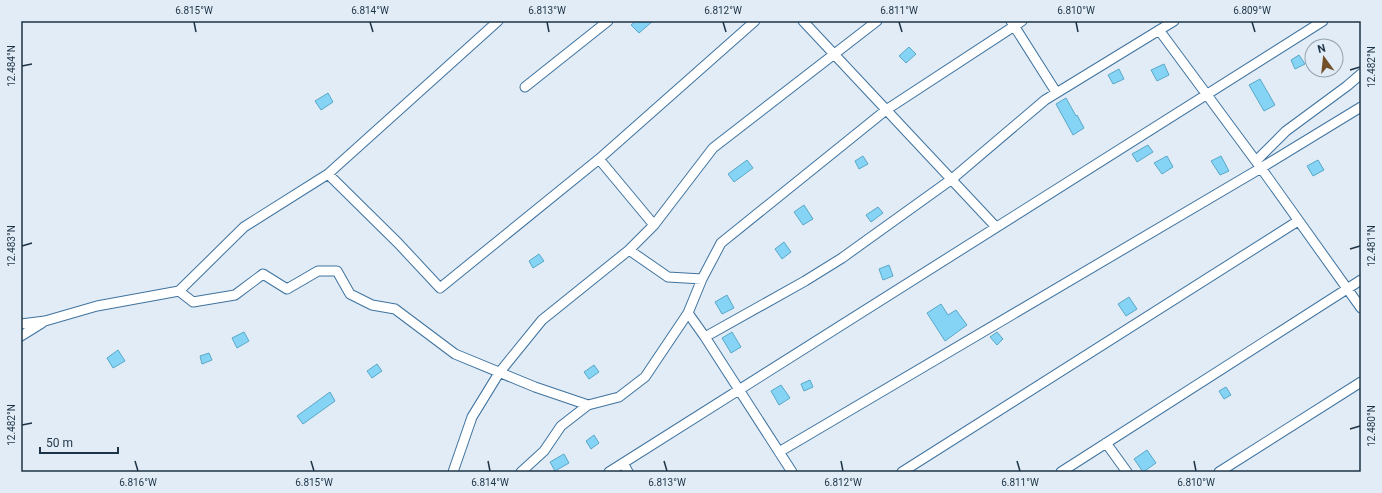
<svg xmlns="http://www.w3.org/2000/svg" width="1382" height="493" viewBox="0 0 1382 493" font-family="Roboto,sans-serif">
<style>
.building{fill:#86d4f5;stroke:#59a8c7}
.lines{fill:none;stroke-linecap:round;stroke-linejoin:round}
.minor-casing{stroke:#3f739f;stroke-width:11}
.minor{stroke:#fff;stroke-width:9}
.ticks{fill:none;stroke:#1d3346;stroke-width:1.5}
.neatline{fill:none;stroke:#1d3346;stroke-width:1.5}
.ticks-label{font-size:10px;text-anchor:middle;fill:#1d3346}
</style>
<rect width="100%" height="100%" fill="#e1ecf6"/>
<path class="building" d="M636,21H653L639,33L631,25Z
M909,47L916,54L906,63L899,56Z
M1299,55L1305,64L1295,69L1291,60Z
M1164,64L1169,75L1157,81L1151,70Z
M1119,69L1124,79L1113,84L1108,75Z
M1260,79L1275,105L1264,111L1249,85Z
M328,93L333,102L321,110L315,101Z
M1066,98L1076,116L1077,115L1084,128L1073,135L1056,104Z
M1148,145L1153,152L1137,162L1132,154Z
M863,156L868,164L859,169L855,161Z
M1167,156L1173,167L1162,174L1154,163Z
M1221,156L1229,171L1220,175L1211,161Z
M747,160L753,168L734,182L728,174Z
M1318,160L1324,170L1313,176L1307,166Z
M804,205L813,219L803,225L794,212Z
M878,207L883,213L871,222L866,215Z
M784,242L791,252L782,259L775,249Z
M539,254L544,261L533,268L529,261Z
M889,265L893,276L883,280L879,269Z
M727,295L734,308L722,314L715,302Z
M1129,297L1137,309L1126,316L1118,304Z
M941,304L948,315L956,310L967,325L945,341L927,313Z
M244,332L249,341L237,348L232,338Z
M732,332L741,347L731,353L722,338Z
M997,332L1003,339L997,345L990,337Z
M118,350L125,361L113,368L107,358Z
M209,353L212,360L202,364L200,356Z
M377,364L382,371L372,378L367,371Z
M594,365L599,372L589,379L584,372Z
M810,380L813,387L804,391L801,384Z
M781,385L790,398L779,405L771,391Z
M1226,387L1231,395L1224,399L1219,391Z
M330,392L335,401L303,424L297,416Z
M594,435L599,443L591,449L586,441Z
M1147,450L1156,463L1143,472L1134,459Z
M564,454L569,463L555,471L550,462Z"/>
<g class="lines">
<g class="minor-casing">
<path id="minor" d="M803,21L996,227
M1011,21L1056,92
M1159,30L1261,168L1361,308
M525,87L608,21
M599,159L654,225
M1256,161L1286,131L1347,86L1361,74
M328,174L398,243L440,288L599,159L755,21
M702,279L668,277L629,250L654,225L713,148L877,21
M179,291L193,302L235,295L263,274L287,289L318,271H337L350,294L372,305L395,309L455,354L535,387L588,405
M688,313L705,337L792,472
M21,324L45,321L97,306L179,291L244,227L328,174L498,21
M21,336L42,323
M705,337L805,281L842,258L952,179L1045,100L1174,21
M1106,443L1127,472
M779,452L1261,168L1361,107
M623,463L628,472
M453,472L472,417L499,373L542,320L629,250
M521,472L544,451L561,426L588,405L619,397L645,377L688,313L702,279L721,243L886,110L1022,21
M609,472L1323,21
M902,472L1298,221
M1061,472L1361,280
M1219,472L1361,382"/>
</g>
<use href="#minor" class="minor"/>
</g>
<path class="ticks" d="M194,22L196,32M370,22L373,32M547,22L549,32M723,22L726,32M899,22L902,32M1076,22L1078,32M1252,22L1255,32M22,66L32,64M1350,70L1360,67M22,246L32,243M1350,249L1360,246M22,425L32,423M1350,429L1360,426M135,461L138,471M311,461L314,471M488,461L490,471M664,461L667,471M841,461L843,471M1017,461L1020,471M1194,461L1196,471"/>
<rect width="1382" height="493" fill="none" stroke="#e1ecf6" stroke-width="44"/>
<g transform="translate(1324 58) rotate(345)"><circle r="19" fill="#e1ecf6" stroke="#93a2b0"/>
<path d="M0-3L7 15L0 10L-7 15Z" fill="#74502a"/>
<text y="-6" font-size="11" font-weight="bold" text-anchor="middle" fill="#1d3346">N</text>
</g>
<path d="M40 447v6h78v-6" fill="none" stroke="#1d3346" stroke-width="2"/>
<text x="46" y="447" font-size="12" fill="#1d3346" stroke="#e1ecf6" stroke-width="3" paint-order="stroke">50 m</text>
<rect x="22" y="22" width="1338" height="449" class="neatline"/>
<g class="ticks-label">
<text x="194" y="14">6.815°W</text>
<text x="370" y="14">6.814°W</text>
<text x="547" y="14">6.813°W</text>
<text x="723" y="14">6.812°W</text>
<text x="899" y="14">6.811°W</text>
<text x="1076" y="14">6.810°W</text>
<text x="1252" y="14">6.809°W</text>
<text transform="translate(11 66) rotate(-90)" y="4">12.484°N</text>
<text transform="translate(1371 67) rotate(-90)" y="4">12.482°N</text>
<text transform="translate(11 246) rotate(-90)" y="4">12.483°N</text>
<text transform="translate(1371 246) rotate(-90)" y="4">12.481°N</text>
<text transform="translate(11 425) rotate(-90)" y="4">12.482°N</text>
<text transform="translate(1371 426) rotate(-90)" y="4">12.480°N</text>
<text x="138" y="486">6.816°W</text>
<text x="314" y="486">6.815°W</text>
<text x="490" y="486">6.814°W</text>
<text x="667" y="486">6.813°W</text>
<text x="843" y="486">6.812°W</text>
<text x="1020" y="486">6.811°W</text>
<text x="1196" y="486">6.810°W</text>
</g>
</svg>
